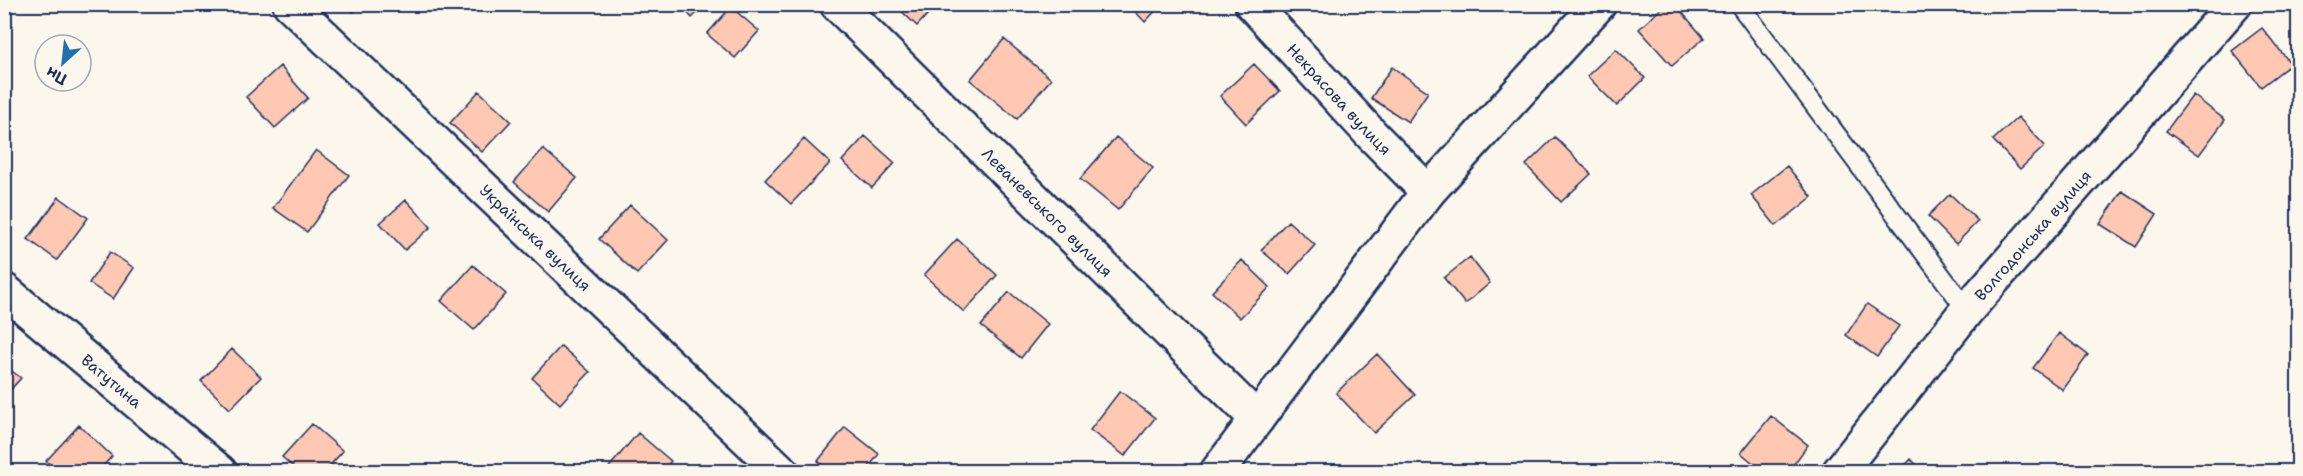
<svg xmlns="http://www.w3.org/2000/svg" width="2303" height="476" viewBox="0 0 2303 476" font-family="'Shantell Sans',sans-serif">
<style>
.building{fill:#ffc8b2;stroke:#1b2f5e;stroke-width:1.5}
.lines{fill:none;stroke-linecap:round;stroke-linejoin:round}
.lane-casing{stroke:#1b2f5e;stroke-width:22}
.street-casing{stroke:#1b2f5e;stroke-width:38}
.lane{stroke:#fbf7ec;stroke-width:18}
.street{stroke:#fbf7ec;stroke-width:33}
.labels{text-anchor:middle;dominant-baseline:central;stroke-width:6;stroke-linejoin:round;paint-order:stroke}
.street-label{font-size:16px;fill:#1b2f5e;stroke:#fbf7ec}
</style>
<rect width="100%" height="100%" fill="#fbf7ec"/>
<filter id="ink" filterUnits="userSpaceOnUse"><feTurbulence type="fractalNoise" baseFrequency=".0167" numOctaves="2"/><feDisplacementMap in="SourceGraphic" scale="12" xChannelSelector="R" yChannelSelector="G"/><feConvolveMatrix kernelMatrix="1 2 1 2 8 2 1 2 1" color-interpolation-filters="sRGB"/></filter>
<g filter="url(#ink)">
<path class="building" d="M345,4H360L353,12Z
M680,4H706L692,18Z
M894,4H937L917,26Z
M1128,4H1162L1145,22Z
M1666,4H1675L1704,38L1672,66L1639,29Z
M2079,4H2092L2083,10Z
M731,7L759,31L735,58L707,34Z
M2262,28L2291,64L2261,87L2232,51Z
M1004,39L1051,79L1017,119L970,80Z
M1616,49L1645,78L1617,106L1587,76Z
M1254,64L1280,91L1246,124L1220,96Z
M280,66L308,98L275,128L246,97Z
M1392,67L1428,92L1408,122L1371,98Z
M479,91L511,121L482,152L450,123Z
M2193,95L2225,120L2199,155L2166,131Z
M2018,117L2045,146L2020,169L1993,140Z
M865,136L895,163L872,188L842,161Z
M1116,137L1153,168L1118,210L1080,179Z
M1555,137L1591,174L1561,202L1526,165Z
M804,139L830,163L791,204L765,180Z
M543,149L577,178L548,212L514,182Z
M316,150L349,175L307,232L273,208Z
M1787,166L1812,197L1776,226L1751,195Z
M2122,191L2157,214L2136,247L2100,224Z
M1950,194L1978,221L1956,244L1928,216Z
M59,197L88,218L57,260L28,239Z
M406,200L431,227L405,250L380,223Z
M630,205L668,240L637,274L599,239Z
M1288,221L1315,245L1289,274L1261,250Z
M957,239L997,275L964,312L924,275Z
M110,252L134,268L113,299L89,283Z
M1470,257L1490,283L1465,304L1444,278Z
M1242,260L1270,287L1240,318L1212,292Z
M473,265L506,294L474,330L441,301Z
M1009,292L1048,324L1021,358L981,326Z
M1867,304L1899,326L1877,357L1846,335Z
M2059,333L2088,355L2063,390L2033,368Z
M561,346L590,372L560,404L532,378Z
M232,349L261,377L230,409L201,381Z
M1377,354L1415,395L1374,433L1336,393Z
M4,365L21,378L4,397Z
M1120,391L1155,418L1125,456L1090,430Z
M1771,416L1808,445L1788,472H1764L1741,453Z
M312,424L343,451L324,472H299L282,457Z
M79,425L112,456L98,472H58L46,461Z
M845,427L879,454L865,472H831L818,461Z
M638,433L671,461L662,472H605Z
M1911,459L1923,472H1899Z"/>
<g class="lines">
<g class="lane-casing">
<path id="lane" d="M1739,4L1967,310"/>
</g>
<g class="street-casing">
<g id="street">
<path id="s1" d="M290,4L782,472"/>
<path id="s2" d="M837,4L1257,419"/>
<path id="s3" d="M1252,4L1372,135L1428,192"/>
<path id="s4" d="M4,290L220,472"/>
<path d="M1217,472L1428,192L1599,4"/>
<path id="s5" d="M1839,472L1967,310L2235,4"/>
</g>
</g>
<use href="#lane" class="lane"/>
<use href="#street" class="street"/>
</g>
</g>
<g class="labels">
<g class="street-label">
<text stroke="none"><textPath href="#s3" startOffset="129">Некрасова вулиця</textPath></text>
<text stroke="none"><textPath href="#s2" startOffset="296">Леваневського вулиця</textPath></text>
<text stroke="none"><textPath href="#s5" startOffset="306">Волгодонська вулиця</textPath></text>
<text stroke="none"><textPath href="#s1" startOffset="339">Українська вулиця</textPath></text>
<text stroke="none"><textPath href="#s4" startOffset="141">Ватутина</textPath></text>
</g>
</g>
<rect width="2303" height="476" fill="none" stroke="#fbf7ec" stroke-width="24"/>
<rect x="12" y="12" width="2279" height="452" fill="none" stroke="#1b2f5e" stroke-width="2" filter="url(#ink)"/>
<g transform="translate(63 63) rotate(207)"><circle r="28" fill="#fbf7ec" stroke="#a1a7b3" stroke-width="1.5"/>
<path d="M0-4.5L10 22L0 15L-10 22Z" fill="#1f6fb2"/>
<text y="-9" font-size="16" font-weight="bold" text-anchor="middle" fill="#1b2f5e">Пн</text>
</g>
</svg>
